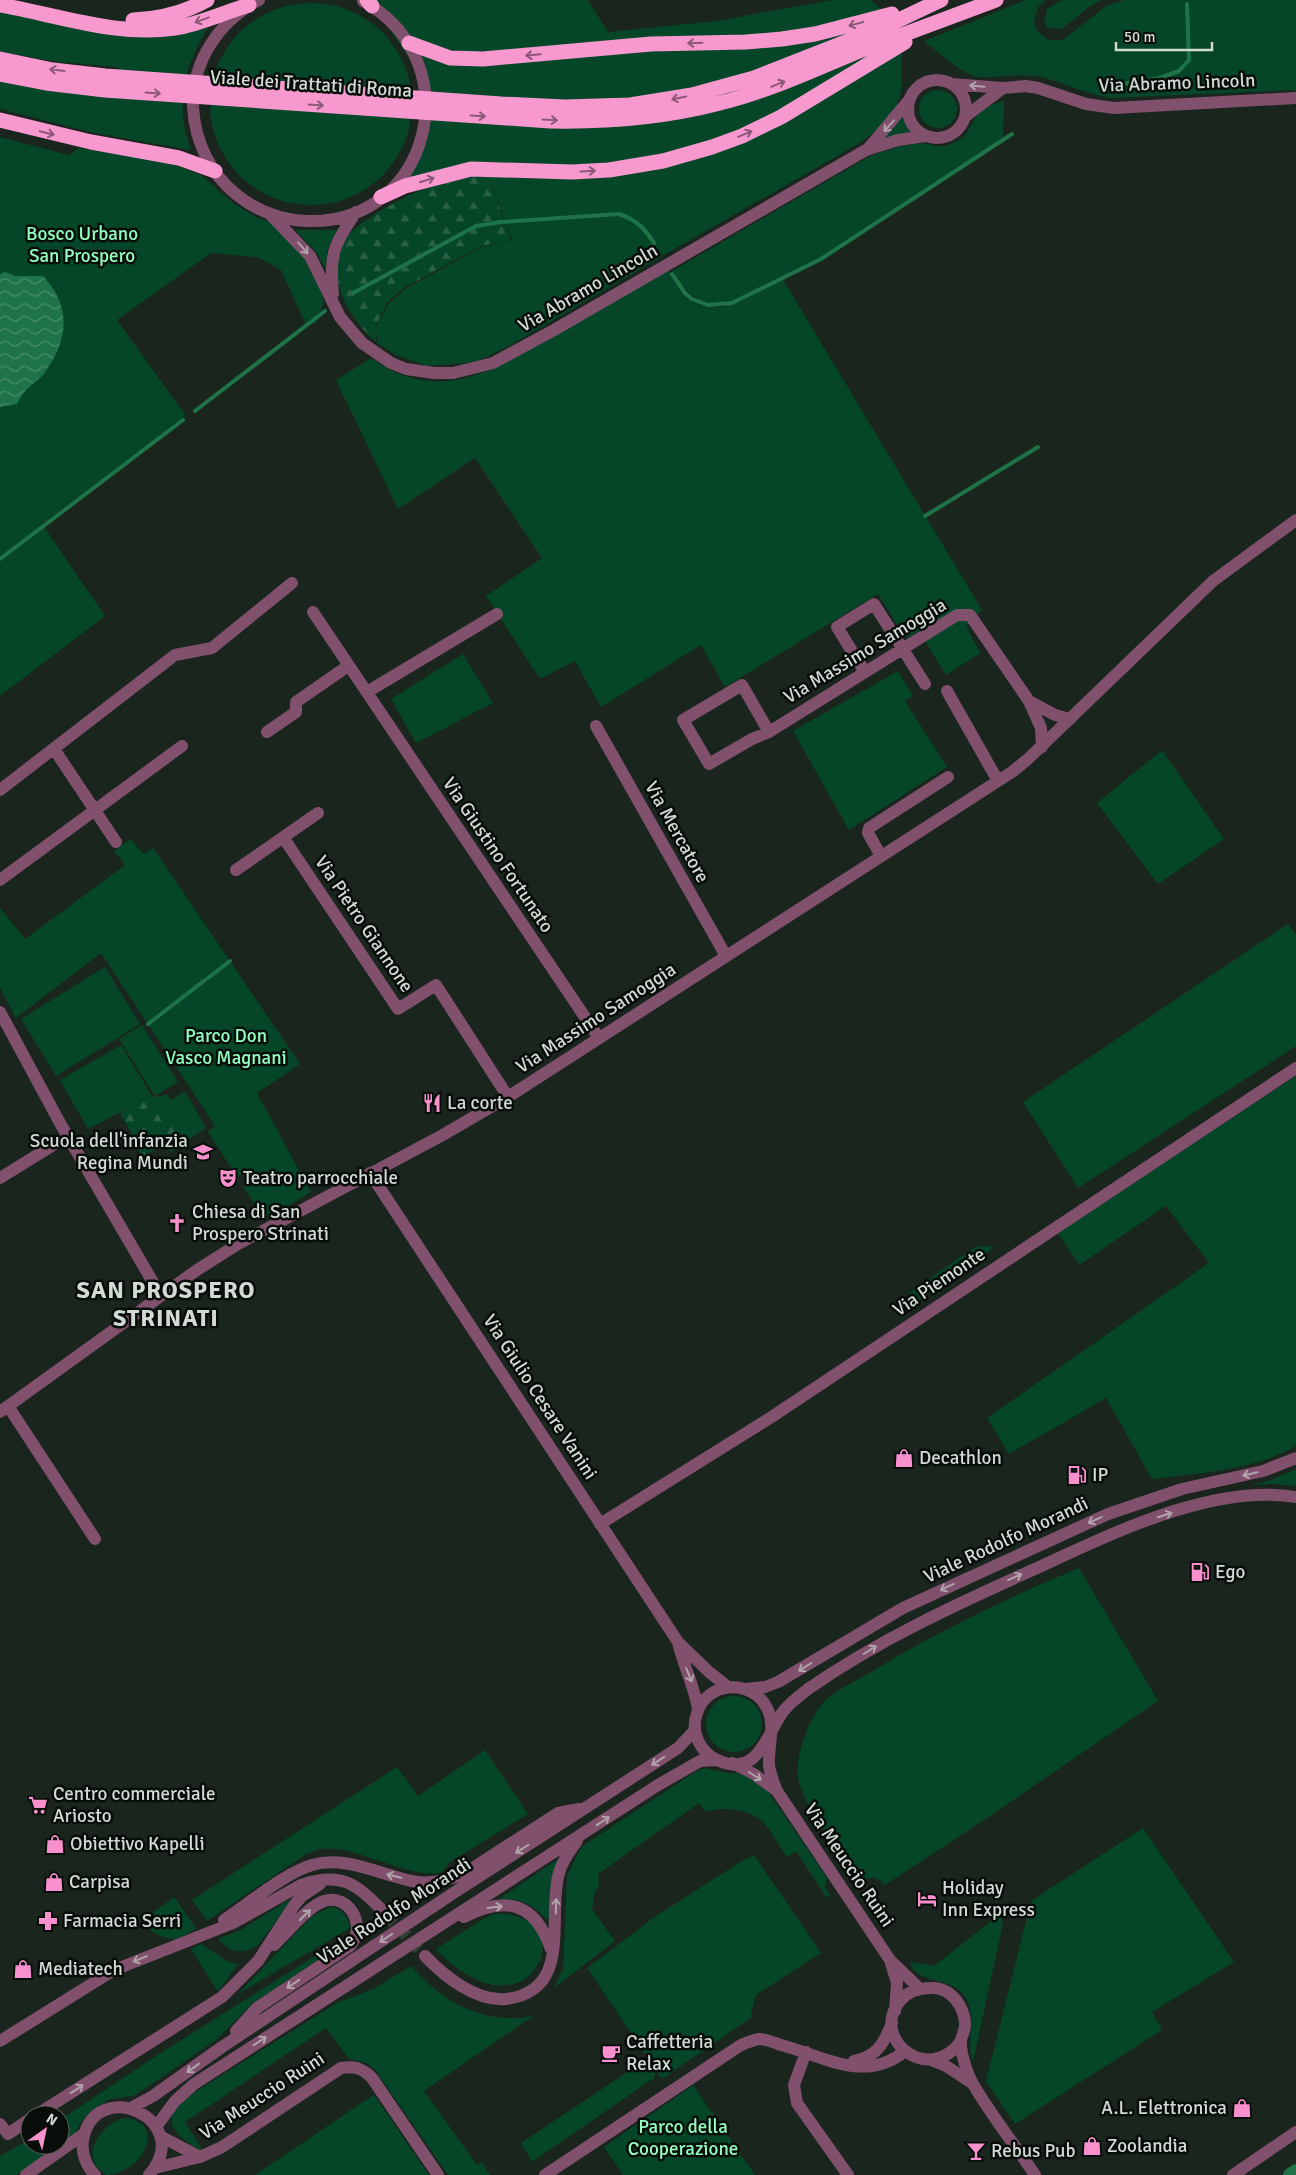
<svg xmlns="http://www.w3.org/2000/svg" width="1296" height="2175" viewBox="0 0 1296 2175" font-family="Signika,sans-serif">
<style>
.green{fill:#064628}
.forest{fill:url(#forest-firs)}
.water{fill:url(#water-waves)}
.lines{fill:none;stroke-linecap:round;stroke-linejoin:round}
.stream{stroke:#1f7348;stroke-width:4}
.canal{stroke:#1f7348;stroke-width:14}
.minor-tunnel{stroke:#354038;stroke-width:12;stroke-dasharray:12 6;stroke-linecap:butt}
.minor{stroke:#80506c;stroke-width:12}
.highway{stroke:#f798cf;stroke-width:15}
.oneway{stroke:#8b5976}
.oneway2{stroke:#b1a3aa}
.labels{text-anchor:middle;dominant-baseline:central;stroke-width:5;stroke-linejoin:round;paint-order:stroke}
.street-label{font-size:19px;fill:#d2dad4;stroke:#080d09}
.park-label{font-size:19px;fill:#92ffbe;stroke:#080d09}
.poi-label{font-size:19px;fill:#d2dad4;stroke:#080d09;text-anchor:start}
.district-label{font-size:24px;font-weight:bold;letter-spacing:1px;fill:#d2dad4;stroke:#080d09}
</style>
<defs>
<pattern id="forest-firs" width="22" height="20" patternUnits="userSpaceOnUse" patternTransform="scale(1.25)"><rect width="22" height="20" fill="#064628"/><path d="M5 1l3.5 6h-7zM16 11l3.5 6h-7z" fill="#296046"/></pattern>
<pattern id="water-waves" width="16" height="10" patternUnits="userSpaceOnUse" patternTransform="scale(1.25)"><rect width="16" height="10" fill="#1f7348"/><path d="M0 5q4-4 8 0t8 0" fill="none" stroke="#498d6a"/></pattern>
</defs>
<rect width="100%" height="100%" fill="#19251d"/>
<path class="green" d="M371,0H588L608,32L717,21L831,0H871L886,14L902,51L901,92L896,108L882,126L860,143L662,256L644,227L661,257L509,346L482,359L466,363L427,366L396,355L377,343L376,327L389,303L405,289L481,247L512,240L489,177L488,165L404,181L429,89Z
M1026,0H1045L1038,7L1034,22L1038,32L1048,40H1063L1106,6L1124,0H1296V90L1110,98C1085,94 1064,82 1040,77C1019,73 999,78 978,77C965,76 935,50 924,41Z
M1062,0H1101L1089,7L1062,29L1047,28L1044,22L1047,9Z
M210 104a101 101 0 1 1 202 0a101 101 0 1 1-202 0Z
M0,11L165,35L176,36L210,25C184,65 174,104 191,150L95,133L0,109V80L122,83L117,67L59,62L0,52Z
M919 109a19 19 0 1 1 38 0a19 19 0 1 1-38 0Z
M1004,101L1003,139L821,258L782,278L982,610L966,626L980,653L946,675L919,631L906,639L878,594L725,687L701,645L601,707L575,661L540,679L486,596L542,558L475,458L398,509L336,380L371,358C442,409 500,366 563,330C598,310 633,290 669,270C695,315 722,316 763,288C753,291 745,297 735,301C706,313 685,294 672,271L870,156L901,146L924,143L934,146H945L958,141L966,134L978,114L988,106Z
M904,113L907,123L914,134L877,143Z
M0,137L69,155L79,148L158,161L181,167L201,175L233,203L256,217L267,221L288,236L314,273L324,301L316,323L306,325L281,270L257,257L211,253L117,320L186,416L42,524L105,616L0,696Z
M295,230H337L327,251L326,270L317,253Z
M463,654L493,703L416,743L391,699Z
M898,671L913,696L905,701L947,767L849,830L793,731Z
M1162,750L1224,839L1158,884L1097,803Z
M131,839L143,854L153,848L300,1064L257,1093L311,1192L265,1220L243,1186L248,1183L242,1174L237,1177L208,1132L215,1126L101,953L16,1018L0,988V908L25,939L125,865L114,851Z
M1288,924L1296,935V1046L1078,1188L1023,1102Z
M105,967L140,1024L56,1076L21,1019Z
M142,1025L178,1082L155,1096L119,1039Z
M121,1045L152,1096L88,1129L60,1080Z
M1296,1076V1446C1254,1470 1200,1473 1152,1479L1106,1398L1009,1454L987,1418L1209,1263L1166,1206L1079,1265L1058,1233Z
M185,1091L206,1128L185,1142L164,1105Z
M992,1246L993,1248L914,1304L909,1293L975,1247Z
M1296,1469V1486L1269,1484L1250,1485L1271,1480Z
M1079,1568L1158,1701L984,1820L885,1885L875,1877L864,1880L856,1875C836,1846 809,1817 799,1782C793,1760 808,1721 822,1704C829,1694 854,1682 866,1675C933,1634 1006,1598 1079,1568Z
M706 1724a28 28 0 1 1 56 0a28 28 0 1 1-56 0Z
M485,1750L528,1814L450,1862L441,1873C403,1878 356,1844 320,1849C316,1850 310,1853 306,1854L207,1921L192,1900L397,1767L418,1796Z
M705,1768L727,1773L744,1774L765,1787L827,1878L825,1887L830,1895L827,1898L796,1851L787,1857C779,1846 772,1831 762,1821C748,1809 723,1806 706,1812L699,1803L598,1874L599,1885L595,1891L592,1909L615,1941L554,1988L563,1969L567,1876L581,1847L698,1770Z
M1143,1828L1234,1962L1152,2012L1162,2030L1015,2124L986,2081L1031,1901Z
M754,1855L821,1953L756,1995L751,2014L752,2017L662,2079L587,1968L656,1916L745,1859L746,1860Z
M558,1859L550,1917L547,1920C531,1903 522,1899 499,1899Z
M174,1897L196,1928C176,1944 165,1941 146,1927L144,1919Z
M290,1899L287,1907L258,1945C243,1955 230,1953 218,1939L239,1931Z
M330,1907C343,1909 347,1915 350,1928L238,1994L312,1916Z
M494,1914C589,1909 531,2050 436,1949L483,1919Z
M1000,1914L1003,1923L973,2062C965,2039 979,2014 963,1994C950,1977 916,1984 910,1962L934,1966Z
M350,1934L344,1942L252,2004L216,2040L150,2085L133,2096L110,2099L92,2110L81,2122L74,2136L60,2144V2120L159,2054Z
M201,1944L229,1962L238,1964L218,1992L191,1949Z
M411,1966C444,2003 483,2025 533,2016L424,2091L477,2165L482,2162L490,2175H448L375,2070L367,2063L349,2059L326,2028L185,2122L204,2152C191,2145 160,2128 176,2109C180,2104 185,2099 190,2095L337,2003L375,1988Z
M647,2059L655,2072L654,2078L532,2162L521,2143Z
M693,2085L755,2175H623L604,2147Z
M374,2095L429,2175H255L366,2100Z
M122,2118C166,2119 148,2171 107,2175C77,2158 99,2128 122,2118Z
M30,2139V2145H59L16,2175H0V2156Z"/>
<path class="forest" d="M473,176L489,177L511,240L481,246L404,288L387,302L376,326V342C350,319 325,279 343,243C350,230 362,223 374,215C405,195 436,181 473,176Z
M167,1094L171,1100L164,1105L185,1142L172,1152L161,1146L143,1157L134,1145L137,1143L120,1113L152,1096L158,1097Z"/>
<path class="water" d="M5,272L16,276H43C73,308 68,342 43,375C39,380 33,383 28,388C24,392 20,398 17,404L0,407V274Z"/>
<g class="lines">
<path class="stream" d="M1103,87L1160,78L1179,71L1189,60L1187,4
M672,274L685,293L692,299L708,305L732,303L821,259L1012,134
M353,293L476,226L501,222L619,214C637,220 644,228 654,243
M195,411L325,311
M925,516L1038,447
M0,559L183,420
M208,978L230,961
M148,1024L205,980"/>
<path class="canal" d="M1290,2175L1296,2171"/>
<path class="minor-tunnel" d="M386,1914L425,1956"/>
<path class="minor" d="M259,0C219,21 192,61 193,107C195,141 210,174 237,195C257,211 282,220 307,221C431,225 471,61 363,1
M908 109a29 29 0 1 1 58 0a29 29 0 1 1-58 0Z
M952,84L1003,88L1026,86L1038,88L1086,104L1114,108L1296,98
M966,116L1003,88
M867,150L909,100
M269,213L310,256L340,317L362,343L391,363L406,369L434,373H453L493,363L554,330L866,150L898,140L925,136
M333,294C329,253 334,245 356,212
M313,612L599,1038
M865,672L837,627L874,604L925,684
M947,691L998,781
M367,692L497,614
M1029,701L1055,715L1070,719
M596,726L726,956
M267,732L296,712V702L348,666
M769,732L752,739L709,764L683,720L742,685L769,732L957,615H970L1029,701L1041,728L1042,747
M54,749L116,842
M0,790L175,655L212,648L292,583
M283,837L398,1009L436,985L508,1097
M881,856L868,833L869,828L948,777
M236,870L318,813
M0,880L182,746
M0,1012L60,1123L161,1296
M370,1173L678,1642L709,1672L728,1687
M0,1178L68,1136
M8,1406L95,1539
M0,1412L197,1270L238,1244L441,1136L508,1097L1012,772L1028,759L1213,581L1296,520
M600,1524L770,1418L1296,1068
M678,1642C683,1665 694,1685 698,1709
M746,1689L765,1687L778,1682L903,1608L1108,1514L1182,1489L1263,1471L1296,1458
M732,1763L754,1774L777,1791
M464,1917C507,1895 535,1903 551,1949
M224,1920C248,1904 285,1873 312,1865C346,1855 383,1876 417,1882C432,1884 447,1880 462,1875L558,1813L579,1809
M425,1956C444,1976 476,2002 506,1999C572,1991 548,1922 558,1877C561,1863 569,1852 577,1841
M890,1960L919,1988
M895,2011L897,1983L890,1960L777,1791C774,1783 770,1774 769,1765C768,1746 776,1725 767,1708C752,1678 707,1681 697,1713C690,1732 700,1753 719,1761C758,1777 766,1736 782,1713C788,1704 799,1696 808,1689C880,1639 957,1604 1037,1568C1111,1534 1213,1483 1296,1497
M236,2031L257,2008L350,1946C368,1925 348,1893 324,1901C307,1907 287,1933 274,1945
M0,2041L114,1970L233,1923L301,1885C343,1870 358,1886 386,1914
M961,2041C929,2086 869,2039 900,2001C908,1991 919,1988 931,1988C951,1987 965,2007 965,2025C965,2031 962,2035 961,2040C960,2052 967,2073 973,2084C991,2115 1015,2145 1035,2175
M806,2052L794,2085L797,2103L848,2175
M931,2060L946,2066L972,2083
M854,2061C877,2057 884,2043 892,2023
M131,2108L153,2096L222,2047L455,1892L678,1748L695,1730
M36,2115L222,1997L258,1961L295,1904L302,1896L320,1884
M0,2124L8,2134L30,2119
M156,2127L175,2101L194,2084L658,1785L700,1761L718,1760
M160,2136L200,2157
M155,2168L200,2157L222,2147L341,2068C355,2066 362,2068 372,2078L438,2175
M26,2175L84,2134
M95,2175C86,2166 81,2153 83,2140C95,2074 197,2120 149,2175
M545,2175L741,2045C746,2043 753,2040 759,2039C766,2039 775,2043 781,2045C823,2056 865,2084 905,2051
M1233,2175L1296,2132"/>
<path class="highway" d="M367,0L372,6
M0,5C58,15 116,37 175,28C200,24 225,12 249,5
M133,20C160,19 184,13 207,0
M409,43L450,58L483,59L651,44L746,42L782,39L815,34L892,14
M0,59L53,70L105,76L501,104L565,107L630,105L692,95L754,78L884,27L941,0
M0,74L46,83L105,90L550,121C606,122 661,118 716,104C763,93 809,72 854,53C901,35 949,18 996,0
M0,120L91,142L179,158L215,171
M381,197L405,186L471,169L572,172L609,170L663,161L712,147L742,136L781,117L905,42"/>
</g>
<defs><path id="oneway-shaft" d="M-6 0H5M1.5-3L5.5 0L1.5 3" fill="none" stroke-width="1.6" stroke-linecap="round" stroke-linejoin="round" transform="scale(1.25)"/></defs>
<g class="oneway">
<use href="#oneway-shaft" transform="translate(202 20) rotate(160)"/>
<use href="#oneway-shaft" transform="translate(856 24) rotate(165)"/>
<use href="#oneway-shaft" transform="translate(695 43) rotate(178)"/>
<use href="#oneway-shaft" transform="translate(533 55) rotate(175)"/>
<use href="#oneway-shaft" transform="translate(57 70) rotate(-172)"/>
<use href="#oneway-shaft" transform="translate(778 84) rotate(-22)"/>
<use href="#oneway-shaft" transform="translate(153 93) rotate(4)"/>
<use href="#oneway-shaft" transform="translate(679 98) rotate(168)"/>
<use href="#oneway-shaft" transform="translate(316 105) rotate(4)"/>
<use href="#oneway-shaft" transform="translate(478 116) rotate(3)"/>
<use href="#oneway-shaft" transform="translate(550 120) rotate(3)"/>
<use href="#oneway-shaft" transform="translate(47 133) rotate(14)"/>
<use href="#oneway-shaft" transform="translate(745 134) rotate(-23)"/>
<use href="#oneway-shaft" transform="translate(588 171) rotate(-3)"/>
<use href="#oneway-shaft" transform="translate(427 180) rotate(-17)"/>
</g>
<g class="oneway2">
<use href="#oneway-shaft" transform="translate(977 86) rotate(-175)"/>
<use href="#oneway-shaft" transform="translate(889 126) rotate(132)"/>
<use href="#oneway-shaft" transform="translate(303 248) rotate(49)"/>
<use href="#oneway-shaft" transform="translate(1250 1474) rotate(167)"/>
<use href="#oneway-shaft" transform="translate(1165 1515) rotate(-18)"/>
<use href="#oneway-shaft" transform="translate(1095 1520) rotate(156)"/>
<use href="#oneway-shaft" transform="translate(1015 1577) rotate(-24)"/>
<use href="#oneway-shaft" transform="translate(947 1587) rotate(155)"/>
<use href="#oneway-shaft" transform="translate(870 1650) rotate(-32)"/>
<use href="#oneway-shaft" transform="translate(805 1667) rotate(148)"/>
<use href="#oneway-shaft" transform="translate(689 1675) rotate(68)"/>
<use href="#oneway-shaft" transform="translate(658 1761) rotate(147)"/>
<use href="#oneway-shaft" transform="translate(755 1776) rotate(32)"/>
<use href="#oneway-shaft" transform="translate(603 1821) rotate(-33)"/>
<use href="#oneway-shaft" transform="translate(522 1849) rotate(147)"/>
<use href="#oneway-shaft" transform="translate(394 1876) rotate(-166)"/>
<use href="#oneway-shaft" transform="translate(556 1906) rotate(-88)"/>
<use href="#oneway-shaft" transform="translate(495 1907) rotate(-7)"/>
<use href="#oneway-shaft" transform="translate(305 1915) rotate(-45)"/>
<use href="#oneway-shaft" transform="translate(386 1938) rotate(146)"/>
<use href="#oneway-shaft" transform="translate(140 1959) rotate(158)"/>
<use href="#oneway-shaft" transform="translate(293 1984) rotate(146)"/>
<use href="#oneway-shaft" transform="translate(260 2041) rotate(-33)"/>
<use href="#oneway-shaft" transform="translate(193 2068) rotate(144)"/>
<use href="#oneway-shaft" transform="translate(77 2089) rotate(-33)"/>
</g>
<defs>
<g id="restaurant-bare" transform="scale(1.5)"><path d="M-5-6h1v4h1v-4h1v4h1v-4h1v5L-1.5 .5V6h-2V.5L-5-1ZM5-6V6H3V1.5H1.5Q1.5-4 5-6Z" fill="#f790cd" stroke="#080d09" stroke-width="2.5" paint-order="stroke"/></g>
<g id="school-bare" transform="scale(1.5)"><path d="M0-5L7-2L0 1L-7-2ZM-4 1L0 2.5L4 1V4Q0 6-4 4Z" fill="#f790cd" stroke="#080d09" stroke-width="2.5" paint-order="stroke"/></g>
<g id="theatre-bare" transform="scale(1.5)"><path d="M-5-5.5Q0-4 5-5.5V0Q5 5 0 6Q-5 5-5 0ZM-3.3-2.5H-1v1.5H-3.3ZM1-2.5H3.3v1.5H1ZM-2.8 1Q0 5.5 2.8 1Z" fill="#f790cd" stroke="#080d09" stroke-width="2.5" paint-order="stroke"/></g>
<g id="church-bare" transform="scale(1.5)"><path d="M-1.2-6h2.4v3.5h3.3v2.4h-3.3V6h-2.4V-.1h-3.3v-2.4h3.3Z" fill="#f790cd" stroke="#080d09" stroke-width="2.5" paint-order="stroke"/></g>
<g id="shop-bare" transform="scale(1.5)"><path d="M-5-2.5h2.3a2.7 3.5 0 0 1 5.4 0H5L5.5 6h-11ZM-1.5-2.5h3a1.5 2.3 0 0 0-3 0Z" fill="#f790cd" stroke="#080d09" stroke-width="2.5" paint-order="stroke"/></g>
<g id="fuel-bare" transform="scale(1.5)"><path d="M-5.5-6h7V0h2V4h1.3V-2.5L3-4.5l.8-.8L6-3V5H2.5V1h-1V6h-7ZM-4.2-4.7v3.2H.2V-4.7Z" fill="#f790cd" stroke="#080d09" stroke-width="2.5" paint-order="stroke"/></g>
<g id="supermarket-bare" transform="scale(1.5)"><path d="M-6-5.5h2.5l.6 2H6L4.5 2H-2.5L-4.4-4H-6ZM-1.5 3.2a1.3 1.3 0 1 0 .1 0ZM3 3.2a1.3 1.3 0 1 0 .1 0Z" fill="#f790cd" stroke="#080d09" stroke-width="2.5" paint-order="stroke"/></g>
<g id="hotel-bare" transform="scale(1.5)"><path d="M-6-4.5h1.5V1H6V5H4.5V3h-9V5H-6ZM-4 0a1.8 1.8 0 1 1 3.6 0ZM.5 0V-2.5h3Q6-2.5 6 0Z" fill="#f790cd" stroke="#080d09" stroke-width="2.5" paint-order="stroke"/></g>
<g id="pharmacy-bare" transform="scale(1.5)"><path d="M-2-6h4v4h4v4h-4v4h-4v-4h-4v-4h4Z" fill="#f790cd" stroke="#080d09" stroke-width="2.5" paint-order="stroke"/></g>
<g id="cafe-bare" transform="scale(1.5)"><path d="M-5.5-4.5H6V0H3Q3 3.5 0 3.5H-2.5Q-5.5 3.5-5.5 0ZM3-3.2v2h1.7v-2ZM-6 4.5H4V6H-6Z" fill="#f790cd" stroke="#080d09" stroke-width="2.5" paint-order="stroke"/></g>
<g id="bar-bare" transform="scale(1.5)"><path d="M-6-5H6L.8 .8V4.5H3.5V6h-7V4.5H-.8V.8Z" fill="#f790cd" stroke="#080d09" stroke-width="2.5" paint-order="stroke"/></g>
</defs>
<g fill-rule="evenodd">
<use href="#restaurant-bare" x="432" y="1103"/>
<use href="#school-bare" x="203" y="1152"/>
<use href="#theatre-bare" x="228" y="1178"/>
<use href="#church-bare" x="177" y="1223"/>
<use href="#shop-bare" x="904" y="1458"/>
<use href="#fuel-bare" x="1077" y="1475"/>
<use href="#fuel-bare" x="1200" y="1572"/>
<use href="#supermarket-bare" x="38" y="1805"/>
<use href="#shop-bare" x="55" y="1844"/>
<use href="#shop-bare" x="54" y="1882"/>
<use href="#hotel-bare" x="927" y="1899"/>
<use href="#pharmacy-bare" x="48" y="1921"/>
<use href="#shop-bare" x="23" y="1969"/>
<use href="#cafe-bare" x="611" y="2053"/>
<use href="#shop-bare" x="1242" y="2108"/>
<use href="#shop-bare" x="1092" y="2146"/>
<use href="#bar-bare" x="976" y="2151"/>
</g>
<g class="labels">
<g class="street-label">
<text transform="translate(1177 83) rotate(-2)">Via Abramo Lincoln</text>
<text transform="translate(311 84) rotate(4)">Viale dei Trattati di Roma</text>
<text transform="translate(588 288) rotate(-30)">Via Abramo Lincoln</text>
<text transform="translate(865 651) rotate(-31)">Via Massimo Samoggia</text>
<text transform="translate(677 832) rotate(61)">Via Mercatore</text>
<text transform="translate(498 855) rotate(56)">Via Giustino Fortunato</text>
<text transform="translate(364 924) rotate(56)">Via Pietro Giannone</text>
<text transform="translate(596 1018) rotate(-33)">Via Massimo Samoggia</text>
<text transform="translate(939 1282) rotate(-34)">Via Piemonte</text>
<text transform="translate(540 1397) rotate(57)">Via Giulio Cesare Vanini</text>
<text transform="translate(1006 1540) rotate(-25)">Viale Rodolfo Morandi</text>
<text transform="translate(849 1865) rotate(56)">Via Meuccio Ruini</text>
<text transform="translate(394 1911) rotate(-33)">Viale Rodolfo Morandi</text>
<text transform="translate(262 2096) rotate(-33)">Via Meuccio Ruini</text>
</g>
<g class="park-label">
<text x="82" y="234">Bosco Urbano<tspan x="82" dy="22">San Prospero</tspan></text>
<text x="226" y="1036">Parco Don<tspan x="226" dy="22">Vasco Magnani</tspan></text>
<text x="683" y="2127">Parco della<tspan x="683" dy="22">Cooperazione</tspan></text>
</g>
<g class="poi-label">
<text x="447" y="1103">La corte</text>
<text x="188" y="1141" text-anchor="end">Scuola dell'infanzia<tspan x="188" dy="22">Regina Mundi</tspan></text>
<text x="243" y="1178">Teatro parrocchiale</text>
<text x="192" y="1212">Chiesa di San<tspan x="192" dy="22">Prospero Strinati</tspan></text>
<text x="919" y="1458">Decathlon</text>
<text x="1092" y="1475">IP</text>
<text x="1215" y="1572">Ego</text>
<text x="53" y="1794">Centro commerciale<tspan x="53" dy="22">Ariosto</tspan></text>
<text x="70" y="1844">Obiettivo Kapelli</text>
<text x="69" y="1882">Carpisa</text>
<text x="942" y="1888">Holiday<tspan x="942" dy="22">Inn Express</tspan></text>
<text x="63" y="1921">Farmacia Serri</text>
<text x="38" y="1969">Mediatech</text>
<text x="626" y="2042">Caffetteria<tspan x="626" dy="22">Relax</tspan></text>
<text x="1227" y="2108" text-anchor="end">A.L. Elettronica</text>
<text x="1107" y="2146">Zoolandia</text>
<text x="991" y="2151">Rebus Pub</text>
</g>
<g class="district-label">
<text x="166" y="1290">SAN PROSPERO<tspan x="166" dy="28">STRINATI</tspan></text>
</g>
</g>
<g transform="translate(45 2130) rotate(33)"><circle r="24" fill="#080d09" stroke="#595f5a"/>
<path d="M0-4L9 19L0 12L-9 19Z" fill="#f790cd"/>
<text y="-8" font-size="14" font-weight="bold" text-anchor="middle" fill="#d2dad4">N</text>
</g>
<path d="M1116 42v8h96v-8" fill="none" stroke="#d2dad4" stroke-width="2.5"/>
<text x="1124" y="42" font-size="15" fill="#d2dad4" stroke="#080d09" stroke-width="4" paint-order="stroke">50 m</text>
</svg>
